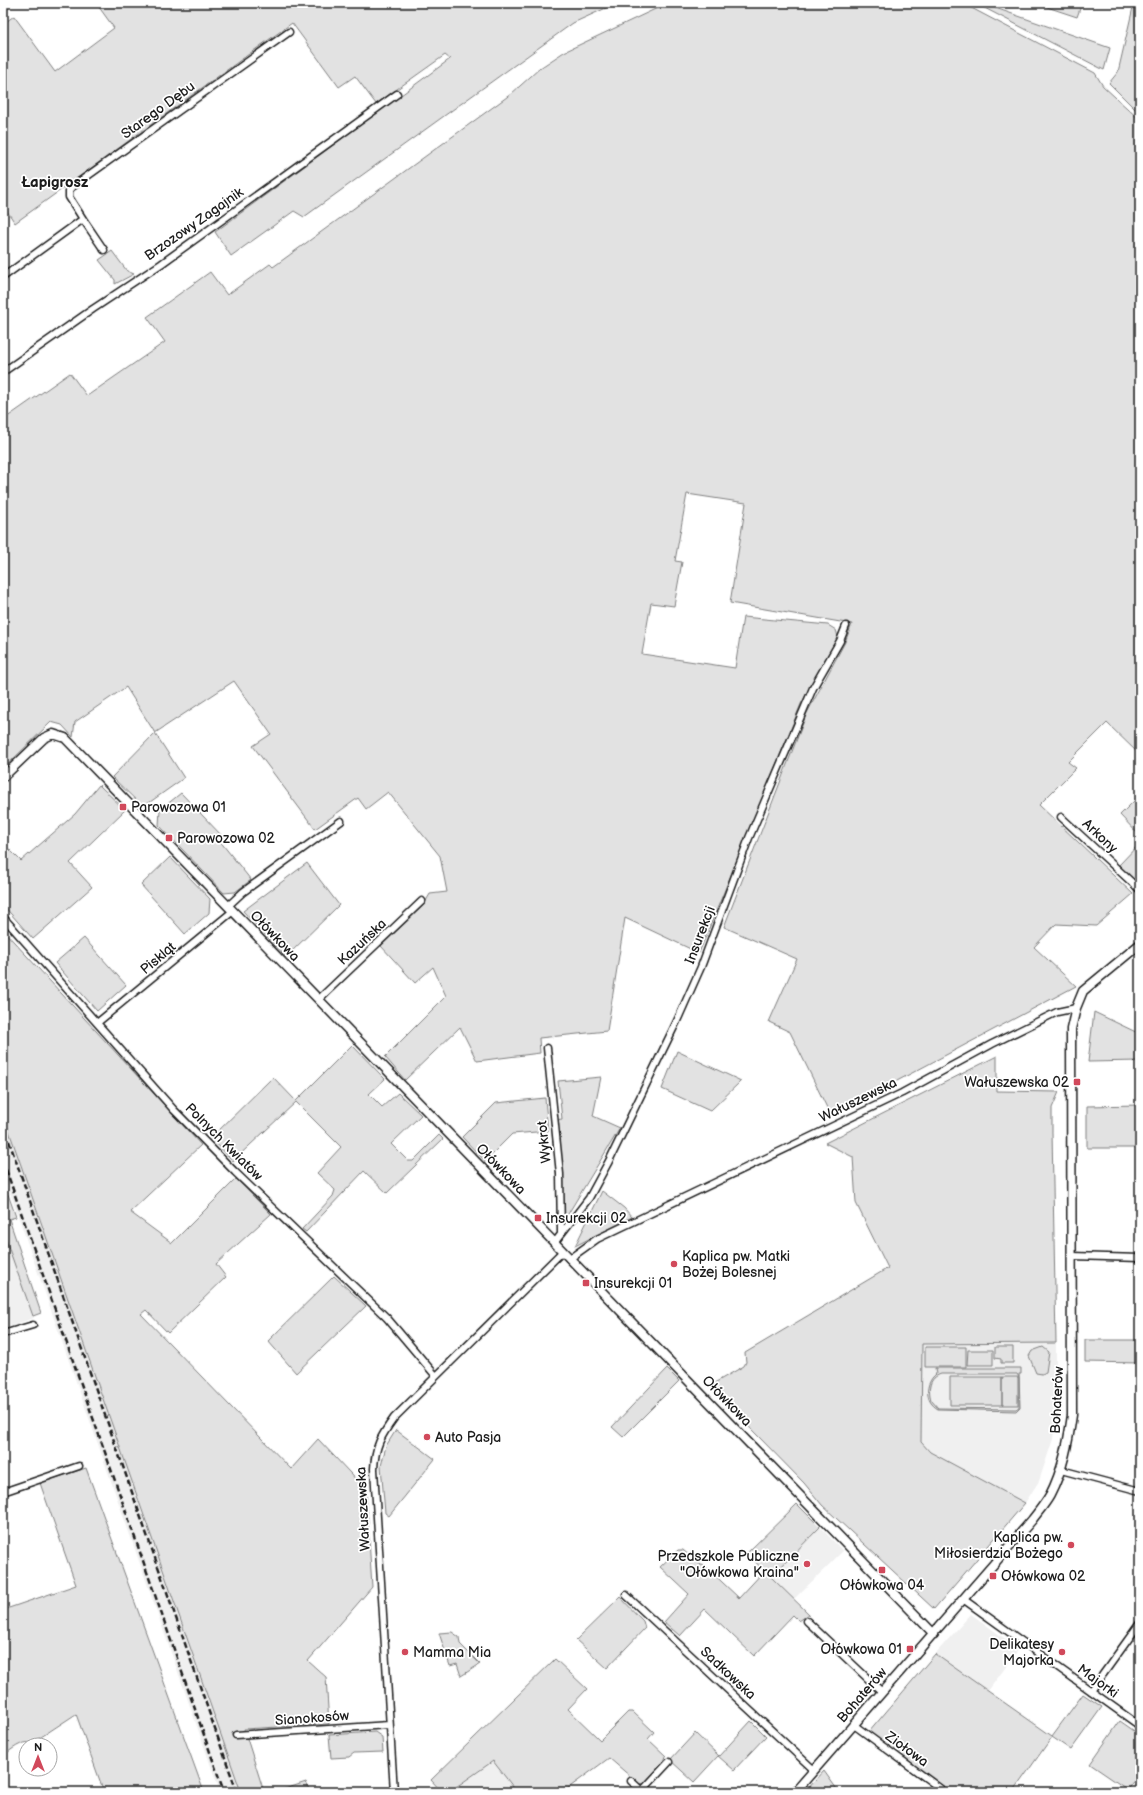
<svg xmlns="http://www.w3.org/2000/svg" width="1143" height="1795" viewBox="0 0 1143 1795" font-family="'Balsamiq Sans',sans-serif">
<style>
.built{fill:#f0f0f0}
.green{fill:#e2e2e2;stroke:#7f7f7f;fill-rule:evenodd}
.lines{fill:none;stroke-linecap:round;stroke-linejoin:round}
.minor-casing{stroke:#1c1c1c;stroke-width:9}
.tertiary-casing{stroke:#1c1c1c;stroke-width:11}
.minor{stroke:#fff;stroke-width:6}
.tertiary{stroke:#fff;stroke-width:8}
.rail{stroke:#1c1c1c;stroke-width:2.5;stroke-dasharray:6 3;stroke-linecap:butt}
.poi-dot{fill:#d1495b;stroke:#fff;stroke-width:1.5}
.labels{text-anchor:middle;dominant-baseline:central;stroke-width:3.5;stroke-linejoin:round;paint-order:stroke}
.street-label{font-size:14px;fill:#1c1c1c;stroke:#fff}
.poi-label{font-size:14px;fill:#1c1c1c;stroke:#fff;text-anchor:start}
.neighbourhood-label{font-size:15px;font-weight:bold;fill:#1c1c1c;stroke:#fff}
</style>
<rect width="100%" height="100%" fill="#fff"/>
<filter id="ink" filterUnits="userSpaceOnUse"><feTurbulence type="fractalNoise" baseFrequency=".025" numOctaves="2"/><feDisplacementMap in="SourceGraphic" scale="8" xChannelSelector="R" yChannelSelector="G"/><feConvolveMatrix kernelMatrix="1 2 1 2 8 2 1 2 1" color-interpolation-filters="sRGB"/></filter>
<g filter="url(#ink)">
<path class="built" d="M3,1114L241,1792H220L3,1173Z
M3,1232L34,1318L3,1329Z
M922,1343H1056V1414L1053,1439L1039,1481L1025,1503L930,1452L921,1442Z
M820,1527L843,1551L794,1599L770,1577Z
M971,1614L1019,1649L988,1691L935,1654Z
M493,1761L517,1792H449Z"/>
<path class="green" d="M96,3H617L573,23L304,217L294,211L231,256L215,232L450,59L445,55L376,104L355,76L339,87L292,23L15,223L3,205V24L14,16L55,72L114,28Z
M668,3H962L1095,73L1103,86L1140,120V755L1107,723L1068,762L1076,768L1039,805L1133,894L1096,926L1056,924L1034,947L1076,986L831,1116L790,1032L769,1022L797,959L724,927L807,713L845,642L852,624L730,603L746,503L687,494L675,561L682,562L674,606L651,603L642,654L735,668L743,617L828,625L836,630L838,637L801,704L699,953L625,918L607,1031L539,1038L540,1053L477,1061L460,1027L405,1080L385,1057L446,996L433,967L415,983L381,946L423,906L430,894L447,892L440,856L388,792L366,809L358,798L315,829L253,746L271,734L234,681L155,733L184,778L143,807L112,777L155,733L126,687L75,722L73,737L62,725L51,722L3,769V420L70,373L87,396L165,342L147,317L210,272L227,295L270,264L273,267L511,94L540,68L564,52Z
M975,3H981L1110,48L1104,70Z
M1035,3H1082L1077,17Z
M1134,3H1140V114L1109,83L1118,72Z
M112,251L127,271L134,274L115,284V280L99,260Z
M99,785L125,810L70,863L92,887L33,939L3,905V843L21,861L75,814Z
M181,793L223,837L219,840L251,880L235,892L224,893L159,825L160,810Z
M1140,795V836L1120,815Z
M1140,843V889L1119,865Z
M170,857L210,899L209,913L185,934L141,885Z
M307,863L339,905L286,957L243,911Z
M3,930L201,1145L130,1212L172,1243L236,1179L271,1214L216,1264L226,1277L168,1333L146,1310L141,1314L291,1469L318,1439L366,1490L372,1587L308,1661L326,1677L329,1724L244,1729L264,1792H241L3,1114Z
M84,938L126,985L97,1011L55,963Z
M1094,1012L1140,1034V1061L1088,1062Z
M352,1045L385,1079L369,1094L382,1107L398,1093L421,1115L391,1144L408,1161H413L439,1135L443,1139L387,1193L364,1171L306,1232L302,1229L333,1196L335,1190L317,1173L341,1147L296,1102L233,1161L211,1138L273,1077L296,1101Z
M677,1051L741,1081L710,1111L662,1089Z
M997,1056V1091L1059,1092L1052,1108V1132L1056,1343L922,1344L921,1442L930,1452L1025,1503L934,1609L822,1505L804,1483L709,1386L744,1366L746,1362L745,1353L888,1268L856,1203L853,1157L825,1143Z
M601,1077L593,1116L620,1128L565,1219L555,1120L562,1119L558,1081Z
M545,1098L548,1131L512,1134L485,1161L462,1137L496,1103Z
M1140,1105V1148H1087V1106Z
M3,1180L16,1217L9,1219L41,1313L33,1316L3,1232Z
M602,1191L624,1208L632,1217L575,1246Z
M334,1276L366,1306L296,1373L268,1341Z
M1085,1340H1140V1363L1085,1362Z
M925,1347H966V1367H925Z
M995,1347H1013V1363H1001V1359L995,1358Z
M1043,1347L1049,1352L1046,1372L1042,1374L1036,1373L1029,1356L1032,1351Z
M968,1350H993V1365H967Z
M935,1368H1021V1374H1019L1020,1407L1016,1411L938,1409C925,1402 924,1384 936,1374ZM941,1374H1017L1019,1377V1407L1016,1409L938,1408L931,1400C928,1389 929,1378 941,1374Z
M667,1369L679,1381L623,1437L612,1427Z
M950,1377H1002V1405H950Z
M1002,1377H1018V1405H1002Z
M396,1430L435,1459L389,1516L385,1513L381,1466L386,1446Z
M86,1468L204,1792H104L76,1714L32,1743C22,1740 11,1750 3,1756V1610L76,1585L40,1483Z
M797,1504L820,1527L771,1577L809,1614L799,1621L793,1615L754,1656L705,1609L680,1636L664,1622L689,1594L660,1567L678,1550H683L700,1565L705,1566L739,1598L764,1571L747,1553Z
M620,1597L643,1621L645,1628L607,1668L576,1640Z
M452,1632L459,1637L460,1644L480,1664L461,1676L457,1664L450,1666L439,1633Z
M935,1654L1052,1736L1083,1694L1102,1707L1071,1750L1052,1737L1013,1792H951L869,1732Z
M555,1659L587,1689L568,1709L600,1740L628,1712H633L654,1732L648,1739L666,1756L664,1762L644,1783L639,1784L609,1758L563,1792H517L493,1761L449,1792H442L431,1780Z
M751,1721L766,1736L734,1770L718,1756L694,1782L670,1760L695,1733L719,1756Z
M1120,1721L1140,1735V1773L1128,1790L1090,1764Z
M375,1732L382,1737L383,1752L354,1753L349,1757L331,1758L329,1735Z
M824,1771L839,1792H805Z
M306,1782L310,1792H276Z"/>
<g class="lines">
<g class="minor-casing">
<path id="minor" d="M83,219L104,250
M3,277L83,219L69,197V190L72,187L289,32
M3,372L93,309L161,264L397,94
M1061,817L1140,890
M228,906L243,892L341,821
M3,917L174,1110L235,1172L387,1318L436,1376
M319,999L422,901
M97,1023L233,911
M547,1048L560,1174L561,1233
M555,1242L589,1198L609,1161L677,1021L701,967L749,838L813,688L840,641L846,626
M1072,1256L1140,1258
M569,1259L597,1239L902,1093L992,1044L1057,1012L1076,1008
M3,1334L33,1325
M1061,1470L1140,1491
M3,1492L79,1466
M626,1595L814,1770
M963,1599L1140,1726
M807,1621L882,1692
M1091,1691L1140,1623
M854,1725L945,1792
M236,1735L389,1725
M631,1781L643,1792
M642,1791L669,1762
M394,1792L374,1469C375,1446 381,1436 394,1418L563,1251"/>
</g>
<g class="tertiary-casing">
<path id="tertiary" d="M3,777L44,738L53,734L65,738L934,1634
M795,1792L1032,1520C1038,1512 1045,1504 1050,1495C1063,1470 1068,1443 1072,1415L1071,1029L1076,1008L1083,991L1140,944"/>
</g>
<use href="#minor" class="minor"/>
<use href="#tertiary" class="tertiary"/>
<path class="rail" d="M3,1124L237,1792
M3,1161L224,1792"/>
</g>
</g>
<g class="poi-dot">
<rect x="119" y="803" width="8" height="8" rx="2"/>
<rect x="165" y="834" width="8" height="8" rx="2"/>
<rect x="1073" y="1078" width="8" height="8" rx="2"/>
<rect x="534" y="1214" width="8" height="8" rx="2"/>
<circle cx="674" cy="1264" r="4"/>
<rect x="582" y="1279" width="8" height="8" rx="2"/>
<circle cx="427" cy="1437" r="4"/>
<circle cx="1071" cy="1545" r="4"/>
<circle cx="807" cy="1564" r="4"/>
<rect x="878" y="1566" width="8" height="8" rx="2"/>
<rect x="989" y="1572" width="8" height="8" rx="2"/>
<rect x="906" y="1645" width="8" height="8" rx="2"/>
<circle cx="405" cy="1652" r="4"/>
<circle cx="1062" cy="1652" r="4"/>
</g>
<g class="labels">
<g class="street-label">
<text transform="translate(158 110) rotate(-36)">Starego Dębu</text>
<text transform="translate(194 224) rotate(-35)">Brzozowy Zagajnik</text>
<text transform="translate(1100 836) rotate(43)">Arkony</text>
<text transform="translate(700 935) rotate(-69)">Insurekcji</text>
<text transform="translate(275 936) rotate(46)">Ołówkowa</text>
<text transform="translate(362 942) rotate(-43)">Kazuńska</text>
<text transform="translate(158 958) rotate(-40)">Piskląt</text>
<text transform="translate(858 1100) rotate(-26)">Wałuszewska</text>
<text transform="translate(224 1142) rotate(45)">Polnych Kwiatów</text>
<text transform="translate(544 1142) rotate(-96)">Wykrot</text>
<text transform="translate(501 1169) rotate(46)">Ołówkowa</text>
<text transform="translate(1057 1400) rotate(-87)">Bohaterów</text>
<text transform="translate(727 1401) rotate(46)">Ołówkowa</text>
<text transform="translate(363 1509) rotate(-93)">Wałuszewska</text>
<text transform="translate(728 1673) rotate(43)">Sadkowska</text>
<text transform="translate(1098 1681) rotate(36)">Majorki</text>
<text transform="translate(862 1695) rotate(-49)">Bohaterów</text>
<text transform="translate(312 1718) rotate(-4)">Sianokosów</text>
<text transform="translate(907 1749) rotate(36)">Ziołowa</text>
</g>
<g class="poi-label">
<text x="131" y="807">Parowozowa 01</text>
<text x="177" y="838">Parowozowa 02</text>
<text x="1069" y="1082" text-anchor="end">Wałuszewska 02</text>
<text x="546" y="1218">Insurekcji 02</text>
<text x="682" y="1256">Kaplica pw. Matki<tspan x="682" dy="16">Bożej Bolesnej</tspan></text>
<text x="594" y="1283">Insurekcji 01</text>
<text x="435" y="1437">Auto Pasja</text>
<text x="1063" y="1537" text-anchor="end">Kaplica pw.<tspan x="1063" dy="16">Miłosierdzia Bożego</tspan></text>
<text x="799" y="1556" text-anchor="end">Przedszkole Publiczne<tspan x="799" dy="16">"Ołówkowa Kraina"</tspan></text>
<text x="1001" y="1576">Ołówkowa 02</text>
<text x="882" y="1585" text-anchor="middle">Ołówkowa 04</text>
<text x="1054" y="1644" text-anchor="end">Delikatesy<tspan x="1054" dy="16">Majorka</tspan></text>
<text x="902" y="1649" text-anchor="end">Ołówkowa 01</text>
<text x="413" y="1652">Mamma Mia</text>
</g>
<g class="neighbourhood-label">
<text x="55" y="182">Łapigrosz</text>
</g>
</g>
<rect width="1143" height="1795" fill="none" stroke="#fff" stroke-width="16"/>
<rect x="8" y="8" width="1127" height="1779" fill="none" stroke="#1c1c1c" stroke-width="1.5" filter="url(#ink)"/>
<g transform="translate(38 1757)"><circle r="19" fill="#ffffff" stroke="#a4a4a4"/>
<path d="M0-3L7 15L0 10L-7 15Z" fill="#d1495b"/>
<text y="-6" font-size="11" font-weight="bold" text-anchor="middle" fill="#1c1c1c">N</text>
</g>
</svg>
